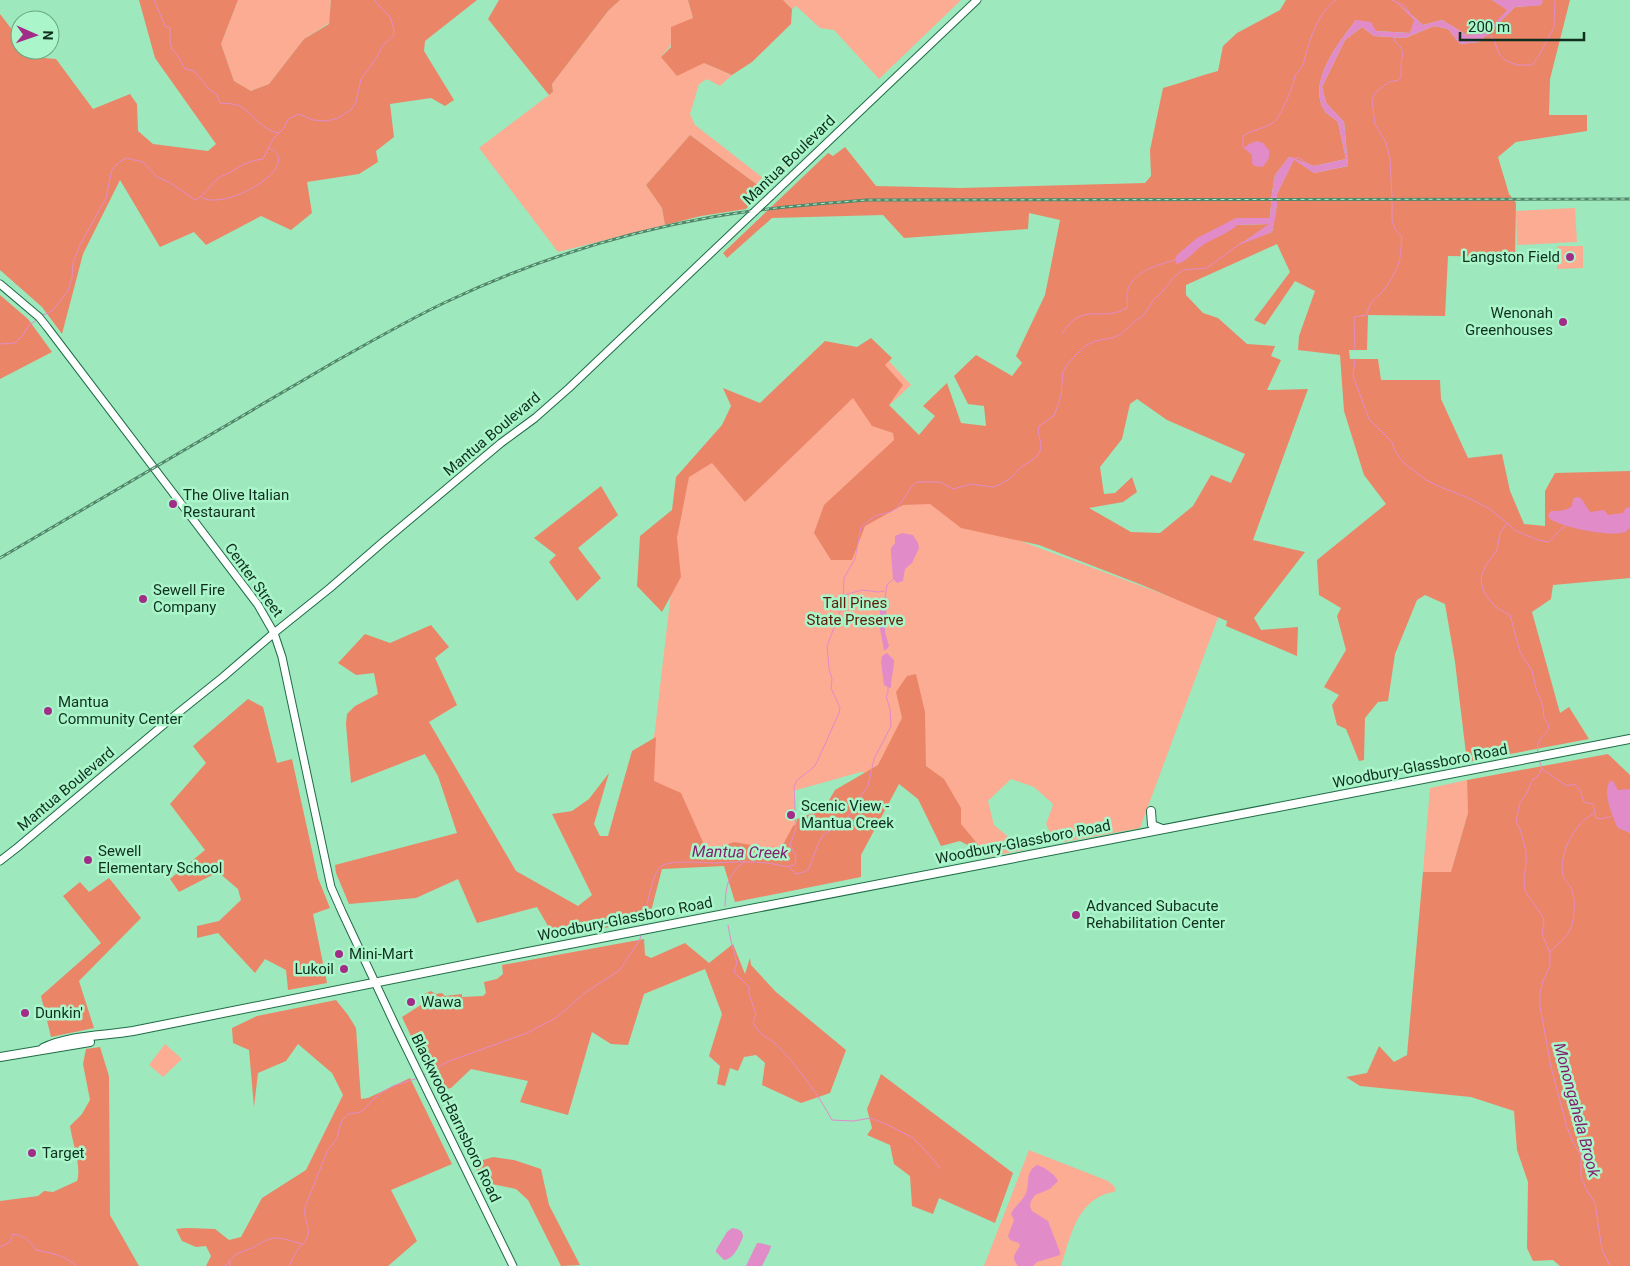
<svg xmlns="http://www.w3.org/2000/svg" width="1630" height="1266" viewBox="0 0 1630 1266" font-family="Roboto,sans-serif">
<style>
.green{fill:#fcac93}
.forest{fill:#ea8667;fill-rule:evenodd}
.water{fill:#e28bc9}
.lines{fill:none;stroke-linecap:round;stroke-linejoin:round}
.stream{stroke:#e28bc9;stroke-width:1}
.secondary-casing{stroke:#1f6c47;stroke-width:9}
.primary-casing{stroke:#1f6c47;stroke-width:10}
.secondary{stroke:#fff;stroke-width:7}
.primary{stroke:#fff;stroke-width:8}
.rail-casing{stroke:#53876b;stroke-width:3}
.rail{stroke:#aaf6ca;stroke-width:1;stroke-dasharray:4;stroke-linecap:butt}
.secondary-bridge-casing{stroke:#1f6c47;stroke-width:9;stroke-linecap:butt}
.secondary-bridge{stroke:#fff;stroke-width:7}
.poi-dot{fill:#a22d88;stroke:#aaf6ca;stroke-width:2}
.labels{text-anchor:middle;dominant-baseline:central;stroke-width:5;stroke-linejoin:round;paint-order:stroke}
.street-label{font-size:15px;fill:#102f1f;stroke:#aaf6ca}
.poi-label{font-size:15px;fill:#102f1f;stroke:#aaf6ca;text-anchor:start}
.park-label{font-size:15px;fill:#5d1e08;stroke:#aaf6ca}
.water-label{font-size:16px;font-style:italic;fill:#841f6e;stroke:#aaf6ca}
</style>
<rect width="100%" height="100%" fill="#9de8bd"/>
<path class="green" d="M238,0H331L329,23L304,39L269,84L251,91L234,81L221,44Z
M620,0H688L693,18L661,57L704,63L732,75L720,86L707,79L699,84L690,114L695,125L767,181L786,165L787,166L763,189L690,135L646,185L662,208L665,225L558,252L479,148L553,92L552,84L608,11Z
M783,0H961L879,79L834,30L820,28L796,6L792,9Z
M1575,208L1577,242L1517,245L1516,211Z
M1557,246H1583V268L1557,269Z
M888,360L911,385L880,414L994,531L1219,615L1140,828L1064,842L1052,836L1046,824L1053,805L1051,802L1034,787L1011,779L988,801L994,825L1024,850L987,857L895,776L861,772L793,791L796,826V856L661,855L627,895L655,730L684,481L717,450Z
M1467,780L1468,813L1451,873L1423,872L1430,788Z
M165,1044L182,1059L163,1077L149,1065Z
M1029,1150L1108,1181L1114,1186L1116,1191C1110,1193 1103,1194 1097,1198C1074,1212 1069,1242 1061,1266H984Z"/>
<path class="forest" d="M139,0H238L221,44L234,81L251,91L269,84L304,39L329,24L331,0H477L425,41L424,51L454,100L445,106L431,98L390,104L394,137L376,151L378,162L359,174L307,182L312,213L291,230L261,216L206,245L194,232L160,247L120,180L83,254L62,334L42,307L0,270V14L20,40V50H27L33,57L56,59L93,109L130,94L137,104L138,131L153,144L208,151L216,144L155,58Z
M499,0H620L608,11L552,84L553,92L549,95L488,19Z
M688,0H783L792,9L791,24L752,62L732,75L704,63L677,76L661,57L671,47V27L693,18Z
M1286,0H1492L1508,10L1486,33L1467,35L1442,20L1423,25L1401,6L1415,20L1410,33L1376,31L1356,20C1340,41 1307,81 1324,110C1326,114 1334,118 1338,122L1346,159L1314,166L1289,157L1275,175L1272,193L1270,218H1236L1237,225L1270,224L1242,243L1272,232L1277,205V194L1294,159L1314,173L1348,166L1344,122L1326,103L1322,87L1345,40L1362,27L1374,36L1405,38L1434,26L1448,29L1460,44L1479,42L1515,7L1541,5L1542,0H1570L1550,79L1549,115H1587V131L1516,142L1498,157L1509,194L1516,203L1515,257L1448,256L1445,316L1368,315L1367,350H1349L1350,359H1378L1381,380H1440L1441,399L1468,458L1502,454L1510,491L1524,524L1545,526V491L1555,473L1630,471V578L1553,585L1551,599L1532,612L1560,713L1569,707L1589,739L1467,762L1455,662L1445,604L1425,595L1417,600L1395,654L1388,701L1378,702L1365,718L1364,760L1359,761L1346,729L1337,725L1332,705L1339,695L1324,687L1346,650L1337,616L1341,608L1319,595L1317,560L1386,504L1364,475L1344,411L1340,355L1298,350L1299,336L1315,291L1295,281L1265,325L1254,320L1290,272L1277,244L1186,285V295L1203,313L1218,318L1247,344L1275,346L1271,356L1281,360L1267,390L1308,389L1253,540L1305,552L1254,618L1261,630L1298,627L1297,656L1226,626L1227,621L1142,585L1039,545L961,528L930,504L903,505L865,526L852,560H831L814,533L824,505L894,440L893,433L872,426L853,398L745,502L712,463L689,477L677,538L681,577L662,612L637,586L640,536L672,510L676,477L722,425L731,406L723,388L760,403L825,341L857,347L871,338L892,358L885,365L903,385L889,405L919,435L935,416L923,406L947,383L961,423L986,426L984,406L968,404L954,376L976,355L1012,376L1022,363L1016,356L1045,295L1060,220L1029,213L1028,229L904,238L883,215L772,218L727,258L723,253L828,153L833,156L845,147L876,186L960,188L1145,183L1151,176L1150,150L1163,88C1181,83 1199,76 1218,71L1223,46L1237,33L1280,10ZM1137,399L1167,420L1245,454L1231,483L1211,475L1193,506L1160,533L1131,532L1089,508L1123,502L1137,492L1132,477L1115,493L1104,494L1100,467L1122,439L1130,404Z
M690,135L763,189L746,209L701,216L665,225L662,208L646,185Z
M0,295L28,319L52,352L0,379Z
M601,486L618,515L578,548L601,578L577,601L549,562L556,555L534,538Z
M431,625L449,647L435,658L457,705L429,722L516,871L578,906L592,895L552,814L572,811L589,799L609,773L594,824L600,836H608L632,751L656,737L654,781L681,793L707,851L734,842L780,850L793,826L796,824L797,819L824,809L835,790L878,765L902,718L896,692L907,676L916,674L925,712L926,766L944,779L961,808V824L986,854H984L960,841L941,846L918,799L899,784L861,855V877L735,902L724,866L662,869L649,919L555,938L537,907L477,923L458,879L416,898L349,904L336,873L335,865L457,833L438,776L425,754L351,783L346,724L347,714L355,706L378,694L374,673L356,675L338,663L365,634L390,643Z
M248,699L263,707L277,763L292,759L318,878L330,908L313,914L327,983L288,990L286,970L265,959L255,973L218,933L197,938V926L219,921L241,900L238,889L218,872L179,892L170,879L205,850L170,804L206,763L193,746Z
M1608,754L1630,775V793L1617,826L1630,833V1266H1560L1553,1260L1533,1261L1527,1248L1528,1182L1517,1150L1514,1111L1471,1097L1360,1086L1346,1077L1367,1073L1379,1046L1394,1062L1407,1055L1423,872H1451L1468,813L1467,780Z
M109,878L141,918L79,981L94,1028L51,1037L41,996L101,943L63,896L80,882L89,892Z
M644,939L645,955L651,958L685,943L709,963L733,944L745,974L750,958L751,965L776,992L846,1050L830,1093L801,1103L762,1085L765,1063L756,1055L744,1057L738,1071L730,1068L725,1086L717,1084L720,1066L709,1056L722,1014L705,969L644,994L628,1045L611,1044L592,1032L568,1115L520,1102L528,1081L471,1069L451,1088L437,1091L402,1017L424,1003L422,995L431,991L436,994L442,993L445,996L462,994V997L483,996L486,993L484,982L497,979L503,974L502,965Z
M336,1000L348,1015L356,1028L361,1099L368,1098L410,1078L452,1164L391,1190L417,1241L388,1266H206L211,1256L206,1246L196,1247L182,1241L176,1229C189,1227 202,1229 215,1229L229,1240L241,1237L262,1198L306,1170L343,1095L332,1073L298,1044L286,1061L258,1073L254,1107L249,1050L233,1043L232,1028L257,1016Z
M100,1047L109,1076L110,1215L139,1266H0V1201L38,1196L44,1191L53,1192L77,1181C82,1168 72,1141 70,1126L82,1114L90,1100L83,1064L86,1049Z
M881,1074L1013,1173L995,1223L939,1198L933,1214L912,1206L910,1176L894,1164L890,1145L867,1135L872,1128L867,1109Z
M493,1157L514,1160L541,1169L549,1205L580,1265L561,1266L528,1200L516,1189L482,1182L473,1163Z"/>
<path class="water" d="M1394,0L1423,25L1442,20L1467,35L1486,33L1507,10L1492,0H1542L1541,5L1515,7L1479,42L1460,44L1448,29L1434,26L1405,38L1374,36L1362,27L1345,40L1322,87L1326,103L1344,122L1348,166L1314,173L1294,160L1277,194V205L1272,232L1239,245L1269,224L1237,225C1234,230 1209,241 1203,245C1194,251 1188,261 1177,264L1175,259L1177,255L1197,238L1236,218H1270L1272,193L1275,175L1289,157L1314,166L1346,159L1338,122C1334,118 1326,114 1324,110C1307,81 1340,41 1356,20L1371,22L1376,31L1410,33L1414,20Z
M1257,141L1263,143L1269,150V158L1263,167L1254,166L1252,163V155L1244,148L1249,144Z
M1576,497C1584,497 1585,508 1591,512L1604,510L1608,515L1623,513L1626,508L1630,507V527C1627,531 1625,533 1620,533C1606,536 1562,527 1550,519L1548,515L1551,511C1558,511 1566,511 1572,506L1573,499Z
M902,533L913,535L918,543L919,548L912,563L905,569L903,581L897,583L893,579L891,553V548L895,543V536Z
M883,597H886L887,601L885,632L889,646L886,650H884L879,624L881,600Z
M887,653L894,660C894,670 891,678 891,687L890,688L884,685L881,662L882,656Z
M1610,781H1613L1618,790L1630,789V833L1618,828L1616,825C1612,812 1602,794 1610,781Z
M1037,1165C1044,1167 1055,1174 1058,1181L1050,1189L1035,1195L1031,1201L1030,1206L1032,1211L1048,1221L1060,1252V1255L1037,1262L1033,1266H1018C1011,1257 1014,1255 1020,1246L1019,1243L1010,1240L1008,1236L1014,1220L1011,1214C1015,1205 1024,1201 1027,1190C1029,1181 1026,1171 1037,1165Z
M732,1228C738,1229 743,1230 743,1237C739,1246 734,1259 724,1260L716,1252V1250L727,1232Z
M757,1243H760L771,1246L770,1250L762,1266H746Z"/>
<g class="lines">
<path class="stream" d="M154,0L165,26L170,28V43L172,49L178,56L185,69L194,71L208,88L217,95L220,103C227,104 233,103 240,106C254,114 262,131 279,133
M1392,0L1405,6L1411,15
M1541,4L1544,0
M1524,6L1537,5
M1502,19L1510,11
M1490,35L1494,40L1499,54L1506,61L1517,65H1530L1533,64L1540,54L1554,27L1555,0
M1483,37L1489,34L1493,29
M1246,148L1243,147V136C1253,129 1266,129 1275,121C1281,115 1295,83 1295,75C1305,67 1304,58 1308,47C1313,30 1321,10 1336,0
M1347,152V160
M1291,158H1300L1308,164
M1392,197L1390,158L1386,143L1375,124L1372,100L1375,93L1382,87L1389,82L1399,80C1402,75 1401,73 1401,68C1401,56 1407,51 1395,42L1394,37
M202,198C230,211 306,163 269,148
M1273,225L1276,212
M1246,241L1264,235
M41,316L52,311L68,291L72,278L73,263L80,245L106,198L112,169L118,163L126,158L143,162L157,177L169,182L195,200C204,196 208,188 215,181C219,177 224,175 229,173C242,165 248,161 263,159L273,139L284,128L288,119L299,114L313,120L327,121L338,118L351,110L356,102L361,79L377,57L383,45L393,36L394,29L390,17L374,0
M1062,334C1082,300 1101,323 1127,308C1129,303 1126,299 1127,293C1131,271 1158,265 1175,260
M0,344L15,343L23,335L28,326L38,319
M1355,350L1354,317L1367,315C1369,302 1374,300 1382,292C1387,287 1392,278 1395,272C1402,259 1400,250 1402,237L1395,229L1392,221V202
M1355,359L1353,376L1369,419L1392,442L1395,451L1404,463L1426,480L1438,486L1471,499L1490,509L1515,530L1523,534L1538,540L1549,542L1560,530L1566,526
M1507,523L1500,533L1497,550L1486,565L1482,574L1481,581L1483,590L1491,602L1497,608L1510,615L1520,652L1532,671L1536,688L1543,707L1544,718L1549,725C1547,739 1535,734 1538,754
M844,595L862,590L878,592L884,591
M885,597L887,585L893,579
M1539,760L1542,768L1538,776L1532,780L1527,793L1520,803L1516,822L1520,829L1526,851V864L1524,877L1525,891L1543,917L1544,922L1542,934L1550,953V966L1543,981L1540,993V1006L1551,1067L1567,1127L1573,1142L1581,1156V1177L1587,1191L1595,1203L1602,1250L1610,1266
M1542,769L1567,786L1574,784C1581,789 1581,794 1584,802L1593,804L1596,818L1601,819L1612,816
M790,868L796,874L804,872L809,869L818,844L823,835L846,821L857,802L868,786L874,759L891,726L890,709L886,696L888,693V687
M725,906C726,886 727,875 745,861
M728,925L731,941L737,963L734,972L749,987V994L756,1014L753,1022C759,1037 770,1037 780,1048C800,1070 818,1094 832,1120L853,1121L871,1118L888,1125L913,1138L924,1149L940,1168
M643,926C645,914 652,875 660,867C669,859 704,863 716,863C733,862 749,861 766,863C776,863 787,870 795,864L796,856L790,845L796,829L794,787L797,780L814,767L817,762L839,713L840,708L831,688L832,679L829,668L827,646L843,604L844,578L855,559L861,527L875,516L890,512L897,508L912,486L917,482H940L953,489L971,484L993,487L1001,484L1012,477L1021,467L1034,459L1040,452L1041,443L1038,432L1039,426L1054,416L1061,396L1063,371L1068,363L1085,346L1095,341L1112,338L1121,334L1135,321L1143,316L1155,298L1163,291L1174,277L1183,270L1207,268L1242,242
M1550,952C1557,944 1569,936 1572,925C1574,916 1576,901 1572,891C1571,885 1564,881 1563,875C1558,855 1575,821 1594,814
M424,1075L447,1062L527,1033L556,1018L586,992L620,970L640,939L642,932
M0,1247L10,1242L13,1234C23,1235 31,1241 36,1250C50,1253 66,1255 76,1266
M230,1261V1266
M226,1266C234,1251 242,1253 254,1247C261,1243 268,1238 276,1238C285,1238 293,1242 302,1244
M289,1266C292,1260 295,1253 299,1248C302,1244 307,1241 308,1235C310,1227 303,1218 305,1207L327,1152L337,1138L341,1122L348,1114L361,1112L379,1094L393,1086L418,1078"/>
<g class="secondary-casing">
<path id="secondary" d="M771,196L977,0
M0,284L39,317L47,327L258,605L274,633L282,657L331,887L342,912L396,1027L513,1266
M0,861L18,847L168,721L223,677L274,633L330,588L383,542L501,443L535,418L569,388L753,213"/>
</g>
<g class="primary-casing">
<path id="primary" d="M1151,811L1152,825L1162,829
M43,1048C70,1035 103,1036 133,1031L523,953L1630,739
M0,1057L90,1042"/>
</g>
<use href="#secondary" class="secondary"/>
<use href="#primary" class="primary"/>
<g class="rail-casing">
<path id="rail" d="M0,558L336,361C372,341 408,320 446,302C530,262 621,233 712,217C763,208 815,204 866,200L1630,199"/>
</g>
<use href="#rail" class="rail"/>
<g class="secondary-bridge-casing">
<path id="secondary-bridge" d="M753,213L771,196"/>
</g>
<use href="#secondary-bridge" class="secondary-bridge"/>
</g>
<g class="poi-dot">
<circle cx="1570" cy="257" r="5"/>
<circle cx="1563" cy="322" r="5"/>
<circle cx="173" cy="504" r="5"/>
<circle cx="143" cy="599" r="5"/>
<circle cx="48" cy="711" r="5"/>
<circle cx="791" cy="815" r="5"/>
<circle cx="88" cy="860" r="5"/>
<circle cx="1076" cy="915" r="5"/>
<circle cx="339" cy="954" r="5"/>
<circle cx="344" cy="969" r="5"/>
<circle cx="411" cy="1002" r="5"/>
<circle cx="25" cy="1013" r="5"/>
<circle cx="32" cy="1153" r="5"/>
</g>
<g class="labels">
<g class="street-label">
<text transform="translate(789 160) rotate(-44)">Mantua Boulevard</text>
<text transform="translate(492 434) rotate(-40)">Mantua Boulevard</text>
<text transform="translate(254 580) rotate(54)">Center Street</text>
<text transform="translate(1420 766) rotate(-11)">Woodbury-Glassboro Road</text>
<text transform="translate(66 789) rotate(-40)">Mantua Boulevard</text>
<text transform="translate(1023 842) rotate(-11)">Woodbury-Glassboro Road</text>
<text transform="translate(625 919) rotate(-11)">Woodbury-Glassboro Road</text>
<text transform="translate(456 1118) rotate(64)">Blackwood-Barnsboro Road</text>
</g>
<g class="poi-label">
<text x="1560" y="257" text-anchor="end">Langston Field</text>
<text x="1553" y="313" text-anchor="end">Wenonah<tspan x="1553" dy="17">Greenhouses</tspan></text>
<text x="183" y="495">The Olive Italian<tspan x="183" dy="17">Restaurant</tspan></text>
<text x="153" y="590">Sewell Fire<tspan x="153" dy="17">Company</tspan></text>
<text x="58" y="702">Mantua<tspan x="58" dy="17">Community Center</tspan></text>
<text x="801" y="806">Scenic View -<tspan x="801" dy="17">Mantua Creek</tspan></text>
<text x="98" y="851">Sewell<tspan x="98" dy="17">Elementary School</tspan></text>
<text x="1086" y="906">Advanced Subacute<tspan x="1086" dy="17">Rehabilitation Center</tspan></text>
<text x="349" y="954">Mini-Mart</text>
<text x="334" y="969" text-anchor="end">Lukoil</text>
<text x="421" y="1002">Wawa</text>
<text x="35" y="1013">Dunkin'</text>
<text x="42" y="1153">Target</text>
</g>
<g class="park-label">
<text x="855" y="603">Tall Pines<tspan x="855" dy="17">State Preserve</tspan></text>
</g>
<g class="water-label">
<text transform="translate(740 852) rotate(1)">Mantua Creek</text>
<text transform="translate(1577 1110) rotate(75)">Monongahela Brook</text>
</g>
</g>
<g transform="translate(35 35) rotate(92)"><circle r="24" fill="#aaf6ca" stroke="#6ca686"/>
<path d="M0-4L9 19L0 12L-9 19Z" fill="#a22d88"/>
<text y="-8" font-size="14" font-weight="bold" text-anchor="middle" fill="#102f1f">N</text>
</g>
<path d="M1460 32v8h124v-8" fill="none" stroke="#102f1f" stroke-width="2.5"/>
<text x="1468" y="32" font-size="15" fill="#102f1f" stroke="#aaf6ca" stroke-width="4" paint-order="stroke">200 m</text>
</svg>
